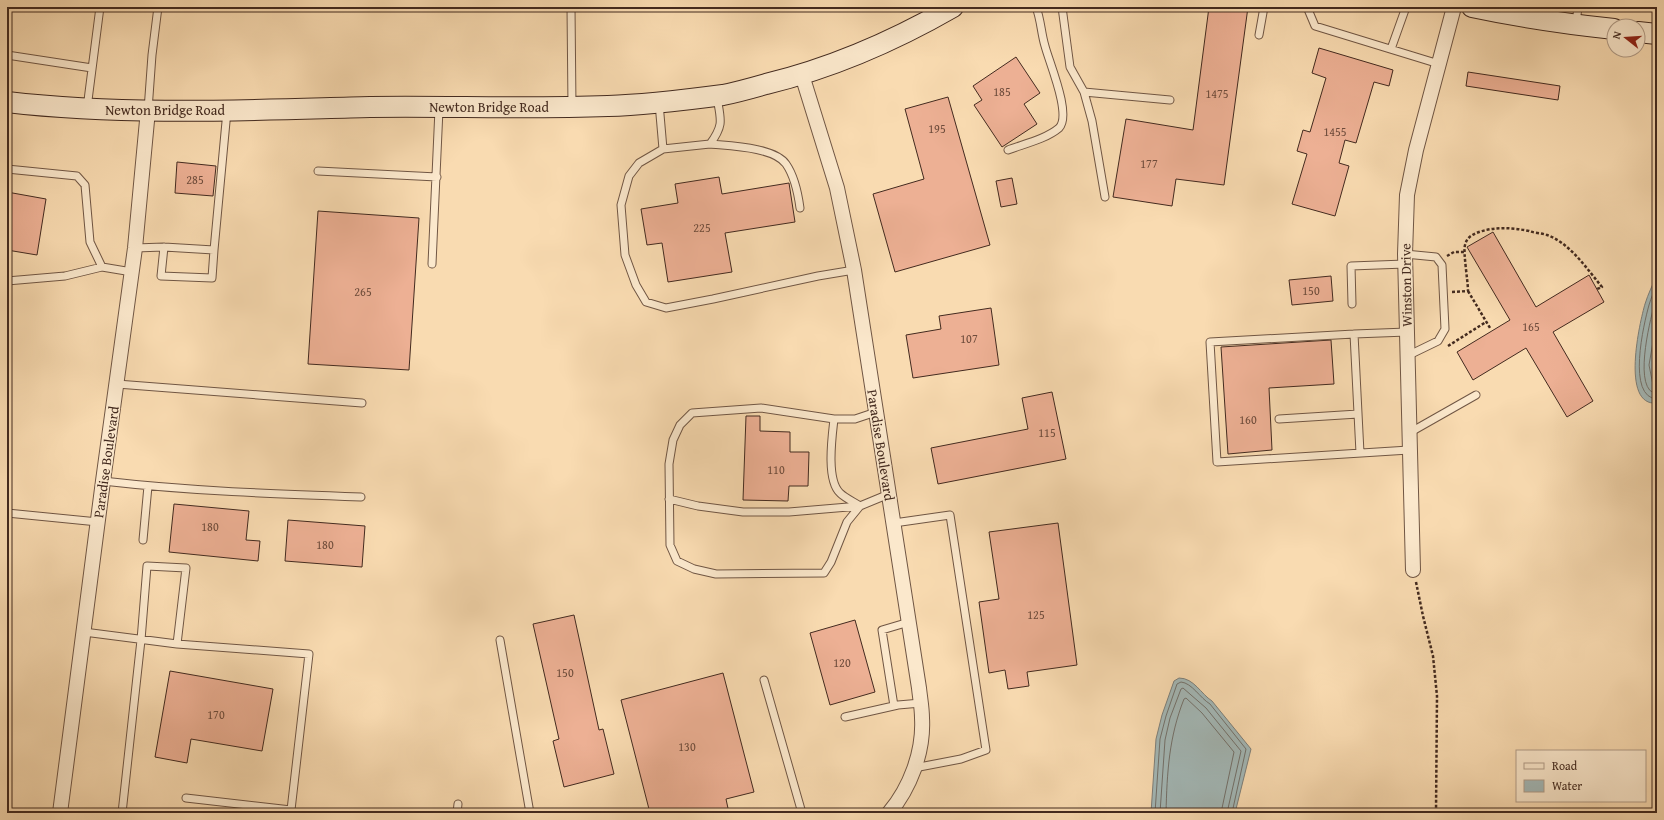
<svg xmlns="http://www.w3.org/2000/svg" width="1664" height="820" viewBox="0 0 1664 820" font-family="'Gentium Book Plus',serif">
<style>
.water{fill:#a3b8b7;stroke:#7d7f7a}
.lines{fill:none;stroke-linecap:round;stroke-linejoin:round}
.shore{stroke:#73716b;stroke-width:1}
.building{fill:#edb094;stroke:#432a1f}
.lane-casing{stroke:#705644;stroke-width:9}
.street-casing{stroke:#705644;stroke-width:16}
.secondary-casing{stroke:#432a1f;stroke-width:22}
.path{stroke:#432a1f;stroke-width:2.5;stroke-dasharray:3 2;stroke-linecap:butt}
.lane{stroke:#fbe8cc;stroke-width:7}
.street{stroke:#fbe8cc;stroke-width:14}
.secondary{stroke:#fbe8cc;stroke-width:20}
.labels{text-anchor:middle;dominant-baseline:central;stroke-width:3;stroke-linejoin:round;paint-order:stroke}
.number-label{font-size:12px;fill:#6e4c3c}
.street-label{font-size:14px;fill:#432a1f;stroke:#fbe8cc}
</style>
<rect width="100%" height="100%" fill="#f9dbb1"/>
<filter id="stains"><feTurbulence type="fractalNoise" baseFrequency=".005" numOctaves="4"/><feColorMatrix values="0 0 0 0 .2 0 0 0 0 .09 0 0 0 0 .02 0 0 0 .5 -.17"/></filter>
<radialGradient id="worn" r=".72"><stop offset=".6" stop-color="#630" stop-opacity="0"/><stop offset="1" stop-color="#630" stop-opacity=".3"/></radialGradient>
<path class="water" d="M1657,275V403C1620,407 1640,321 1645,304C1648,294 1653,284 1657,275Z
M1179,678C1194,678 1201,694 1212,701L1251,749L1235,813H1151L1156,739L1162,715L1174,681Z"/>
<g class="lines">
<path class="shore" d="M1657,285C1654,291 1651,298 1649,305C1644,323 1626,398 1657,399
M1657,298L1654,306C1650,321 1632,392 1657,394
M1657,319L1649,365L1653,385L1657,388
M1155,813L1160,739L1166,716L1177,684L1181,682C1192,683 1200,698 1210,704L1246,749L1232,813
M1160,813L1165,740L1170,718L1181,689L1183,688L1206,708L1241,751L1227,813
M1166,813C1167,772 1169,737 1184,699L1186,698L1202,713L1234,752L1221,813"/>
</g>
<path class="building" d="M1209,7H1248L1224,185L1176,179L1172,206L1113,197L1126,119L1193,130Z
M1319,48L1393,70L1389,86L1374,82L1356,143L1345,140L1339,163L1349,166L1335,216L1292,204L1307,154L1297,151L1303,130L1310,132L1326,78L1312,73Z
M1016,57L1040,93L1024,104L1037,124L1002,147L974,105L982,100L973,86Z
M1468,72L1560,86L1558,100L1466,86Z
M948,97L990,245L895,272L873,194L924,179L905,109Z
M177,162L216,166L213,196L175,193Z
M719,177L722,194L789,183L795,222L725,233L732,272L668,282L662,243L647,245L641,209L678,203L675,184Z
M1012,178L1017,204L1001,207L996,181Z
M7,192L46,199L37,255L7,250Z
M318,211L419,218L409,370L308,364Z
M1493,232L1536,307L1589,275L1604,302L1553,332L1593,401L1567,417L1526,348L1473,380L1457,352L1510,320L1467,247Z
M1331,276L1333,301L1292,305L1289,280Z
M991,308L999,365L913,378L906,335L941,329L939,316Z
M1331,340L1334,384L1269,388L1272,450L1228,454L1221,347Z
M1052,392L1066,459L938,484L931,448L1028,429L1022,398Z
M746,416H760V431L790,432V452H809L808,486H789L788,501L743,500Z
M174,504L249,511L246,540L260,541L258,561L169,552Z
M288,520L365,526L362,567L285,561Z
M1058,523L1077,665L1027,672L1029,686L1008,689L1005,670L989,673L979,602L999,599L989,532Z
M574,615L599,730L603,729L614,774L564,787L553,741L559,739L533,624Z
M855,620L875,692L830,705L810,633Z
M170,671L273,689L262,751L191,739L187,763L155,757Z
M723,673L754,792L726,799L729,813H650L621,700Z"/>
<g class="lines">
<g class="lane-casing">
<path id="lane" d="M571,7L572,107
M1062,7L1070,67L1084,92L1092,121L1105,197
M1307,7L1315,26L1439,64
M1576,23L1578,7
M1259,35L1264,7
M1391,49L1406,7
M7,55L92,68
M1084,92L1170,100
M717,98C721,120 724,125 710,144L663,149L639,163L629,176L621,205L625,255L636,285L646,302L666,308L713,299L818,276L854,270
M659,103L663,149
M87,108L100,7
M148,110L152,55L158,7
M710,144C730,146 774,147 786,164C795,177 798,193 800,208
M1008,150C1024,144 1046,139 1059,128C1072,115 1049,62 1045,46C1041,33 1041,20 1036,7
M7,169L77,176L85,185L90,242L102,267L132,272
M318,171L437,177
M164,247L161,276L212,278L214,250
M135,248L164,247L214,250L227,111
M1405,254L1436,257L1442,265L1445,329L1438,341L1407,356
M432,264L439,109
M7,281L65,276L102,267
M1352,304L1351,266L1405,264
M1407,332L1354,334L1210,342L1217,462L1409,450
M1354,334L1360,453
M117,384L362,403
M834,419C832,437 826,480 840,493C845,498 854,502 860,506
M1279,419L1358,414
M1409,433L1476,395
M103,481C189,491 275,494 361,497
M669,499L698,506L743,512H789L860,506L889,494
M860,506L847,522L831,562L824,573L716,574L694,569L677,561L670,545L669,464L673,440L680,425L692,413L761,408L834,419H855L876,412
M7,513L98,522
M894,523L950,515L986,750L961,759L914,768
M143,540L148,486
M84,632L177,644L186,568L147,566L141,640L122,813
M500,640L530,813
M177,644L309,654L291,810L186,798
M764,680L802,813
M894,706L882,630L909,622
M845,717L898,705L921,703
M457,813L458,804"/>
</g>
<g class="street-casing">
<path id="street" d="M802,75L837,188L854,270L919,688C920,698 922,708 922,718C924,752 910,788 889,813
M1413,570L1405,254L1407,195L1416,150L1454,7
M60,813L103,481L135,248L148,110"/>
</g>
<g class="secondary-casing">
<path id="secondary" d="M1472,7C1519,17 1566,24 1614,29
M1638,32L1657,34
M7,102C127,116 249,110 370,107C449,106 529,109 608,106C646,105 685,100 723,95C738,92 752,88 766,84C832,68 894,41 953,7"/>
</g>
<path class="path" d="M1447,256L1454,252H1465
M1468,291L1490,328
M1452,292L1468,291C1468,281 1463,253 1465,245C1467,235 1478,232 1486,230C1501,227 1514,228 1529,231C1534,233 1541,233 1547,235C1570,243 1587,269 1602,287L1597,289
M1448,346L1486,322
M1416,582L1423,616L1433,656L1437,696L1436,813"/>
<use href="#lane" class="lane"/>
<use href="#street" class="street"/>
<use href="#secondary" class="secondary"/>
</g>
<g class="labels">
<g class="number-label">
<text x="1002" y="91">185</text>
<text x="1217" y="93">1475</text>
<text x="937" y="128">195</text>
<text x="1335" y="131">1455</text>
<text x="1149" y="163">177</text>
<text x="195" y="179">285</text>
<text x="702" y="227">225</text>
<text x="1311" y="290">150</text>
<text x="363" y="291">265</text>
<text x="1531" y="326">165</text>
<text x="969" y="338">107</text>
<text x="1248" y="419">160</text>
<text x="1047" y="432">115</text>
<text x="776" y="469">110</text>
<text x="210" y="526">180</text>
<text x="325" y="544">180</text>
<text x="1036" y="614">125</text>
<text x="842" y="662">120</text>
<text x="565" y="672">150</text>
<text x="216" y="714">170</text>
<text x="687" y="746">130</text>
</g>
<g class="street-label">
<text x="489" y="107">Newton Bridge Road</text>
<text x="165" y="110">Newton Bridge Road</text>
<text transform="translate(1406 285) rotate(-91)">Winston Drive</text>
<text transform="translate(881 445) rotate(81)">Paradise Boulevard</text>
<text transform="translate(106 462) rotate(-82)">Paradise Boulevard</text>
</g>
</g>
<rect width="1664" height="820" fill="none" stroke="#f9dbb1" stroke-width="24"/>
<rect x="8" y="8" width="1648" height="804" fill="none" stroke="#432a1f" stroke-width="2"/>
<rect x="12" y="12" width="1640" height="796" fill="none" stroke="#432a1f"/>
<rect x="1516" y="750" width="130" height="52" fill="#fbe8cc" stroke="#b19c87"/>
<rect x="1524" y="763" width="20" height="6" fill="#fbe8cc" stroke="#b19c87"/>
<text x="1552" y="770" font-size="12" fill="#432a1f">Road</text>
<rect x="1524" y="780" width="20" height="12" fill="#a3b8b7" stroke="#b19c87"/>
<text x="1552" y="790" font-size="12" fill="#432a1f">Water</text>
<g transform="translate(1626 38) rotate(287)"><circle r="19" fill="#fbe8cc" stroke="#b19c87"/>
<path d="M0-3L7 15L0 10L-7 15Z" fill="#8f2418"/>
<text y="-6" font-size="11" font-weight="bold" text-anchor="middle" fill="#432a1f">N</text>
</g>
<rect width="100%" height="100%" filter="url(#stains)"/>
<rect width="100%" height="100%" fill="url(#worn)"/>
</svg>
